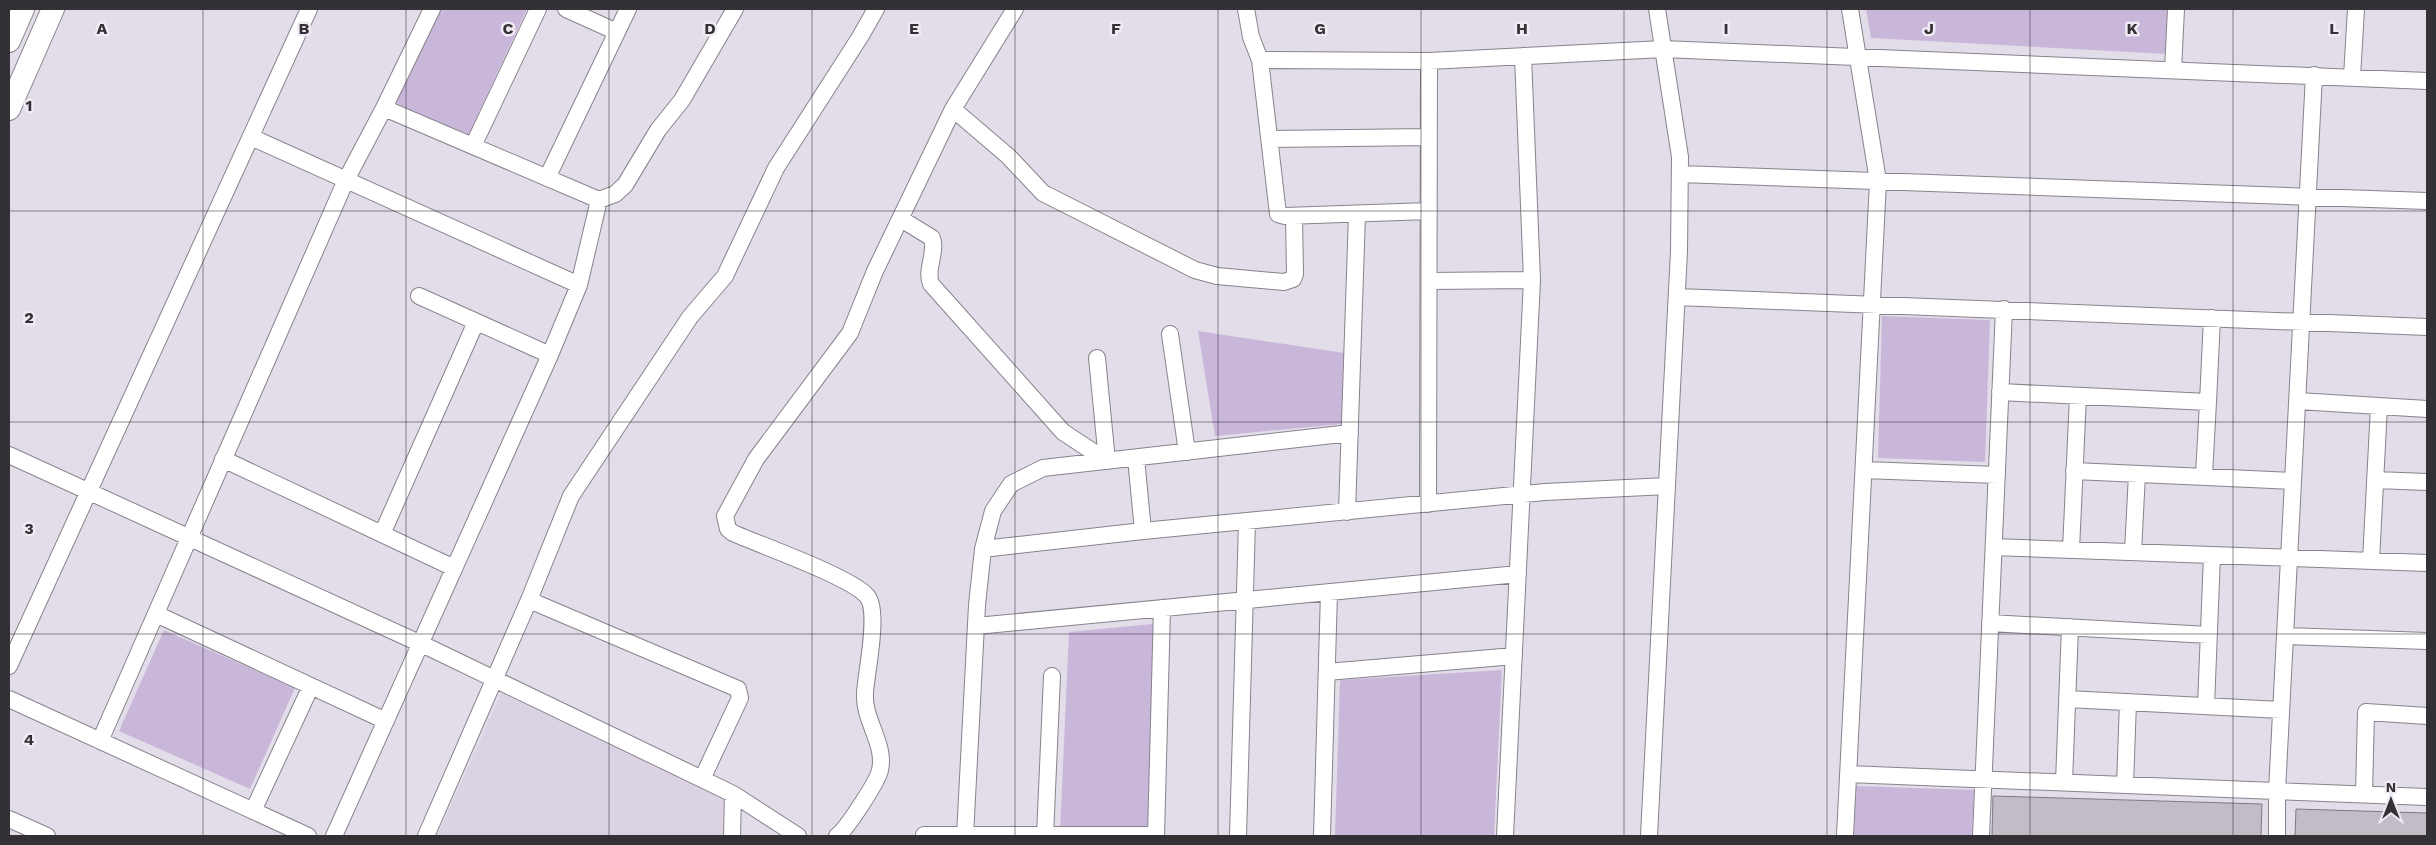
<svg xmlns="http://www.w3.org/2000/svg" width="2436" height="845" viewBox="0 0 2436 845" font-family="'Work Sans',sans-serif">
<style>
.built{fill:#dbd2e4}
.green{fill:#c9b7da}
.building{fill:#c2bcc7;stroke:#7e7883}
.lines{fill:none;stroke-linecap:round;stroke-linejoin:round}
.street-casing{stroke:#88828d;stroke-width:18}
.secondary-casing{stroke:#88828d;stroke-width:24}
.street{stroke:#fff;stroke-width:16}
.secondary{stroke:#fff;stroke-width:22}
.grid{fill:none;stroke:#333135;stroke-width:1;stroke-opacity:0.55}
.grid-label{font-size:16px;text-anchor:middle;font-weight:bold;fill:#333135;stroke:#f0eaf5;stroke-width:5;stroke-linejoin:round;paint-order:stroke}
</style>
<rect width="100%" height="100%" fill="#e2dde8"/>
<path class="built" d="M502,692L724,798L722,836H437Z"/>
<path class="green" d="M440,9H527L468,136L396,103Z
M1866,9H2170L2167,54L1871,38Z
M1882,316L1990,320L1985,462L1878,458Z
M1198,331L1344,353L1342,424L1215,436Z
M1153,624L1149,830L1060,833L1069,632Z
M164,630L295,688L250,789L119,731Z
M1502,670L1494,836H1335L1340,680Z
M1856,786L1974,790L1972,836H1854Z"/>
<path class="building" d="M1993,796L2262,804L2261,836H1992Z
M2296,809L2427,813V836H2295Z"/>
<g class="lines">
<g class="street-casing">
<path id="street" d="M566,9L617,32
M1246,9L1251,37L1260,60L1278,214L1285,216L1429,211
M1260,60L1429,61L1663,49L2427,81
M2173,70L2176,9
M2352,77L2356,9
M384,108L599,200L615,194L625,185L658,130L682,100L735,9
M953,109L1008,156L1043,193L1195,270L1217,276L1284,282L1293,279L1295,274L1294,216
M251,137L579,285
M1269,139L1429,137
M473,146L538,9
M1680,174L2427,201
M547,178L628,9
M901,219L932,238C937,253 925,270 931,284L1063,432L1107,461
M1429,281L1532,280
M419,296L550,355
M1677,297L2427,327
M1170,334L1187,452
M1097,358L1107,461
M2000,392L2208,402L2212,318
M2298,401L2427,409
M9,455L430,648L733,794L732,836
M1136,458L1143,531
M223,459L454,568
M1864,470L1997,475
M2074,471L2293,481
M2204,475L2208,402
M2375,480L2427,482
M1428,504L1429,61
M1347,512L1357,214
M382,534L476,322
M1994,547L2427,563
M983,549L1143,531L1545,492L1667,486
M2071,550L2078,396
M2133,552L2137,474
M2371,561L2379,406
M529,600L738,689L740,698L702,779
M156,614L386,721
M1990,623L2209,635
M976,626L1518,574
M2285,636L2427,641
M9,666L309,9
M1327,672L1514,656
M9,699L308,836
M2067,699L2281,710
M2206,706L2212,555
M100,741L346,180L384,108L432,9
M1848,774L2427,797
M2064,782L2070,627
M2125,785L2128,702
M733,794L798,836
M2364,794L2366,712L2427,716
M253,811L311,686
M9,819L47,836
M924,835H1156
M334,836L550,355L579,285L599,200
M426,836L529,600L571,496L690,317L725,276L776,168L860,37L876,9
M837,836C846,830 878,781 880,770C886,744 863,720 865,693C866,673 880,611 867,596C851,577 760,545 733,533L728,529L725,516L756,459L850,333L875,271L953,109L1015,9
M965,836L977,605L983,549L993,511L1011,484L1043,468L1350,433
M1045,836L1052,676
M1156,836L1162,608
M1238,836L1247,522
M1322,836L1329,592
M1505,836L1532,280L1523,56
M1649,836L1679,251L1680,157L1657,9
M1845,836L1878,181L1850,9
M1981,836L2004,309
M2277,836V791L2314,75"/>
</g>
<g class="secondary-casing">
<path id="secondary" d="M9,41L23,9
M9,109L53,9"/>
</g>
<use href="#street" class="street"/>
<use href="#secondary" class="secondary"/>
</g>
<path class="grid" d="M203,9V836M406,9V836M609,9V836M812,9V836M1015,9V836M1218,9V836M1421,9V836M1624,9V836M1827,9V836M2030,9V836M2233,9V836M9,211H2427M9,422H2427M9,634H2427"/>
<g class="grid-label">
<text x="102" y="34">A</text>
<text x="304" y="34">B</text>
<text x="508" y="34">C</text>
<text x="710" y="34">D</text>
<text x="914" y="34">E</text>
<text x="1116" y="34">F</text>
<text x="1320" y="34">G</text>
<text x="1522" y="34">H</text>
<text x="1726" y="34">I</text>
<text x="1929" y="34">J</text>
<text x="2132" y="34">K</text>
<text x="2334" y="34">L</text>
<text x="29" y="111">1</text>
<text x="29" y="323">2</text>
<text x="29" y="534">3</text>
<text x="29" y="745">4</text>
</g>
<rect width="2436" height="845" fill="none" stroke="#333135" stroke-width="20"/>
<g transform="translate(2391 800)" stroke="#f0eaf5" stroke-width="4" paint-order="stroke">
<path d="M0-4L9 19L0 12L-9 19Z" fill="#333135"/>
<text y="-8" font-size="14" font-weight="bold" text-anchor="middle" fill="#333135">N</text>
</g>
</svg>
